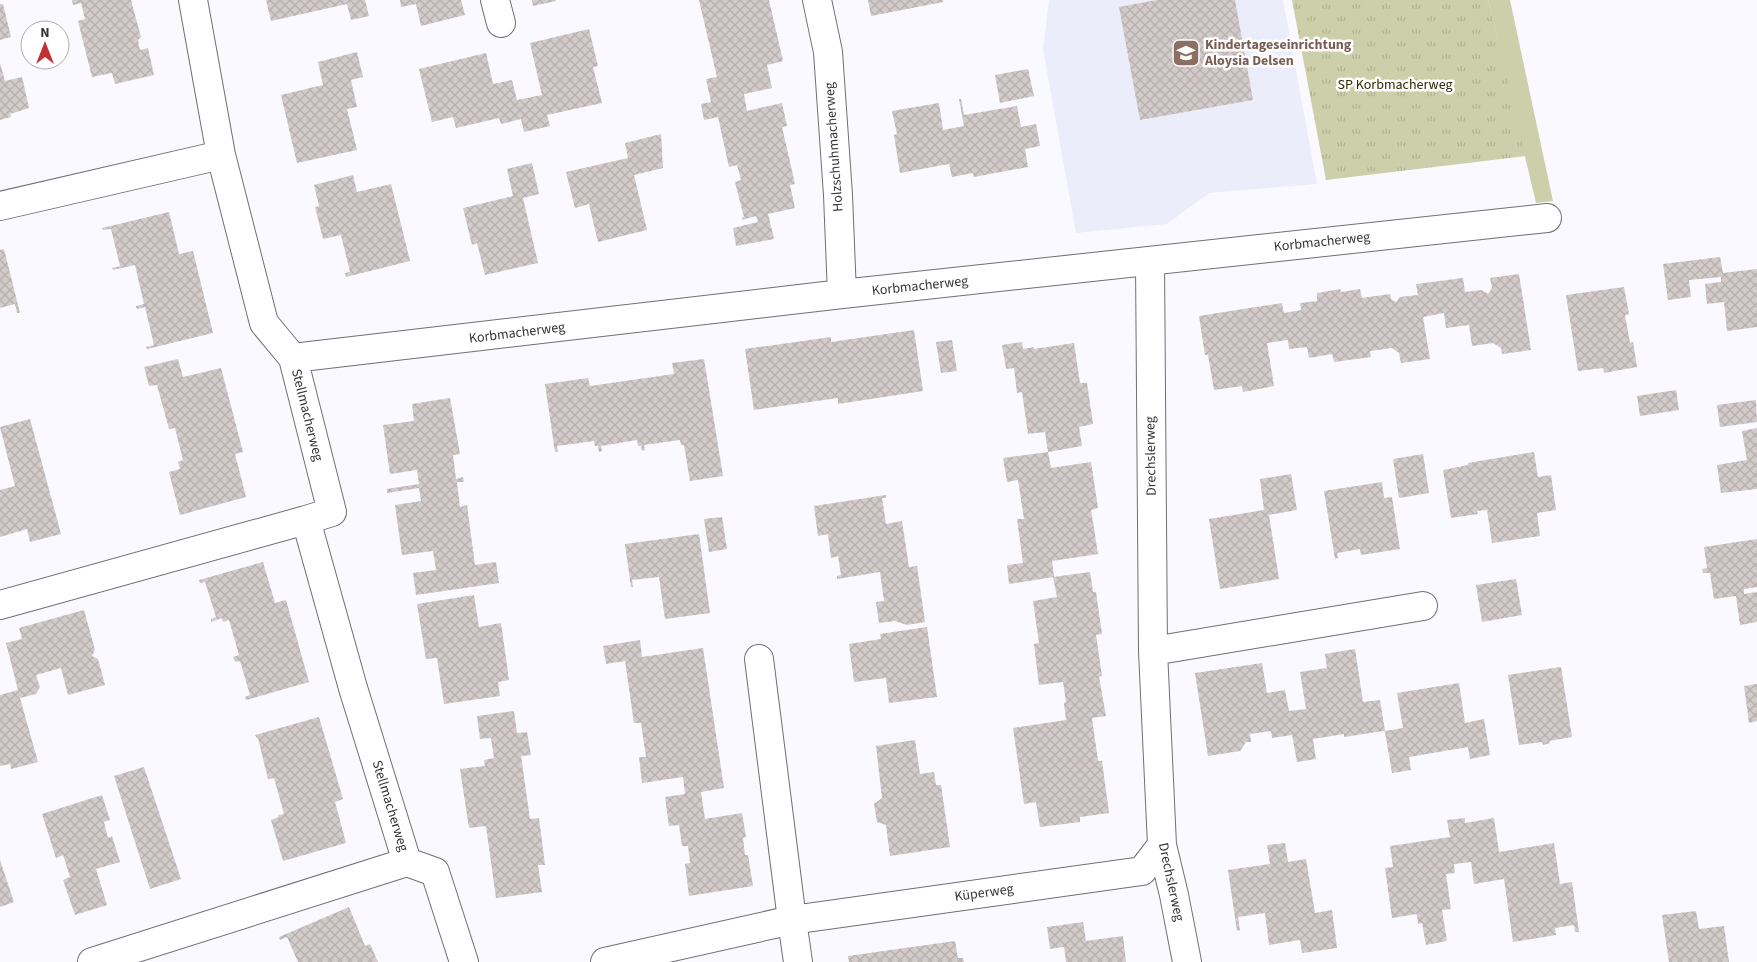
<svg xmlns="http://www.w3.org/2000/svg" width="1757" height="962" viewBox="0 0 1757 962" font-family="'Source Sans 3',sans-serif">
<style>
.built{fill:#ecedfa}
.green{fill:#cccfaa}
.park{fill:url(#park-tufts)}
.building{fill:url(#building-cross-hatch)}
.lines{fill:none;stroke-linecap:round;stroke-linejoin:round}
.minor-casing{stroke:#6f6f74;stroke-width:30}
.minor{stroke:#fff;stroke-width:28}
.labels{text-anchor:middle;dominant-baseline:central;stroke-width:5;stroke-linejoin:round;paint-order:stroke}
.education-label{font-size:14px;font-weight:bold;fill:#785e54;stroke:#fff;text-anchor:start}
.park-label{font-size:14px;fill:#2a2c01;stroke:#fff}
.street-label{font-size:14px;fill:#353537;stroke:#fff}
</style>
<defs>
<pattern id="park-tufts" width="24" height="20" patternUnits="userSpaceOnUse" patternTransform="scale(1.25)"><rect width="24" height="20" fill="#cccfaa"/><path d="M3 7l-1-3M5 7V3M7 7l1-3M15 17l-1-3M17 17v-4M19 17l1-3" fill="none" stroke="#b0b293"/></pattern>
<pattern id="building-cross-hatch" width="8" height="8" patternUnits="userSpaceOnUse" patternTransform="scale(1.25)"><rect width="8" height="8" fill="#d2cbc9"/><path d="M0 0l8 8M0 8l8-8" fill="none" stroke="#b5afad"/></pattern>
</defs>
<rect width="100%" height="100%" fill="#f9f9ff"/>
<path class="built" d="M1049,0H1283L1317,184L1209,193L1167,224L1076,233L1043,49Z"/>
<path class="green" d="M1488,0H1510L1553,201L1536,203Z"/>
<path class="park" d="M1292,0H1488L1526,156L1326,180Z"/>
<path class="building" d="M72,0H131L141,37L138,40L140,50L148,48L154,75L115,84L112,73L92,77L78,21L85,19L81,3L73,5Z
M266,0H365L369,16L351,20L347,4L271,21Z
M400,0H461L465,15L421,26L416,4L401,7Z
M532,0H556V1L533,6Z
M699,0H769L783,61L767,65L772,88L744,94L747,111L782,103L787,126L782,127L795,184L790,185L795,208L768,214L774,239L736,246L733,228L758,222L756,216L742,220V218L744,217L735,182L741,180L737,165L729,167L718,117L704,120L701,104L711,102L706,79L717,77Z
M868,0H943V2L871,16Z
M1157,0H1235L1253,100L1140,120L1119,7Z
M0,4H3L11,37L0,40Z
M589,29L598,66L593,67L602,103L547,115L550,126L524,132L521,119L501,124L499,118L456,128L453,117L432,122L419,69L486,53L493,84L512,80L517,100L542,95L530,43Z
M357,52L363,77L351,80L357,107L347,109L357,150L297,163L281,95L323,85L318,62Z
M0,63L5,81L22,77L29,108L10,114L11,117L0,120Z
M1028,69L1034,96L1000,103L995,75Z
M959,99H961L964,115L1017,106L1021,127L1036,124L1040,146L1025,149L1028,167L974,177L973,173L952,177L949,164L900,173L894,135L897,134L892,111L939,103L943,130L964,126Z
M661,134L663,168L634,175L647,230L598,242L589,204L575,208L566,172L628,158L625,143Z
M532,163L539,194L523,198L538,263L485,275L477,243L472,245L463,208L513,196L507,169Z
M353,175L357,192L391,184L410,261L346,277L345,273L350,272L341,235L323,239L315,207L319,206L314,185Z
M169,212L179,254L193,251L213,333L147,349L146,347L154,345L145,307L137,309L136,307V306L144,304L135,265L113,270L112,268L120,266L111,229L103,230L102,228Z
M4,249L20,313H17L15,304L0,308V250Z
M1720,257L1723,273L1757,269V327L1727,331L1724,302L1707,304L1705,284L1721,282V277L1689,280L1691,297L1668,300L1663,264Z
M1519,274L1531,350L1502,354L1501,348L1493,343L1472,346L1469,325L1446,328L1444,313L1423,317L1430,359L1401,363L1399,353L1392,348L1370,351L1371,357L1334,362L1332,354L1309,358L1307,347L1289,349L1288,340L1267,343L1274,386L1243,392L1242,386L1214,390L1208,355H1205L1199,316L1282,303L1284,313L1301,310L1300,303L1317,301V293L1340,289L1341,292L1360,289L1362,298L1390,294L1391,299L1396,302L1400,297L1418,295L1416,284L1463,278L1465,292L1482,290L1488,294L1492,288L1490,278Z
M1624,287L1629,314L1625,315L1630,343L1633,342L1637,367L1604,373L1603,368L1578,371L1566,295Z
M914,330L923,391L838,404V398L754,410L745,349L831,337V342Z
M952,340L957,371L941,373L936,342Z
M1022,342L1023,349L1034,347V349L1074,343L1080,383H1087L1093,424L1079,427L1082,446L1048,452L1051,468L1091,462L1098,508L1091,510L1098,554L1052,561L1054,577L1009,584L1007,565L1023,563L1017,519H1024L1018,480L1007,482L1003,458L1048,452L1045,432L1028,434L1022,392L1017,393L1014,368L1006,369L1002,345Z
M178,359L183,377L221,368L243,452L235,454L246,497L180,515L169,472L180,469L178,462L183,460L175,428L169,429L157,385L149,386L144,367Z
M704,359L723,476L690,481L684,445H681L680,440L644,445L645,450L642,451L641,446H638L637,440L601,446L602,451L599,452L598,446H595L594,441L557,446L558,452H555L545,384L588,378L590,386L674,374L672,363Z
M1676,390L1679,410L1640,416L1637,396Z
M450,398L460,454L453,455L456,479L463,477L464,482H457L460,507L467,505L475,565L496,562L499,583L416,595L413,573L436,570L433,551L402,555L395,505L421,501L419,488L387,493V489L419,484L417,470L390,474L383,425L414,421L412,404Z
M1756,400L1757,422L1720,427L1717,405Z
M30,419L61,534L30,542L27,529L0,537V490L15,486L0,427Z
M1757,428V489L1721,493L1717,465L1747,460L1742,431Z
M1534,452L1538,477L1551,475L1556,510L1537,513L1540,536L1492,543L1487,510L1477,511L1478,514L1451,518L1443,470L1468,465V463Z
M1423,454L1429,493L1399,498L1393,459Z
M1291,474L1297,510L1269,515L1279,579L1220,589L1209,519L1264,510L1260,479Z
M1382,482L1384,498L1392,497L1400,549L1361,555L1360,549L1337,553L1338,558L1335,559L1324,491Z
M886,495V498H882L886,524L902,521L909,567L917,566L925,622L907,625L895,621L879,623L876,602L884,601L880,572L837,579V576L841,575L838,556L831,558L828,534L818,536L814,506Z
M722,517L727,549L709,552L704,519Z
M699,534L710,613L665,619L659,577L632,580L633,587H631L625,544Z
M1757,539V587L1744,589V594L1757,592V622L1740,625L1736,596L1714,599L1710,573H1703L1702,569L1707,568L1704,547Z
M263,562L275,603L286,600L309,682L246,700L245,697L250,695L240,661L235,662L233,657L239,655L229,620L223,622L222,618L211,622V619L216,617L205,582L200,583L199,580Z
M1090,572L1093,592H1096L1102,634L1096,635L1102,676L1099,677L1106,716L1092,718L1098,761H1102L1109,813L1080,817V822L1040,827L1036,802L1024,804L1013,728L1066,720L1064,703L1066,702L1063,682L1039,685L1034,644L1039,643L1033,601L1057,597L1053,577Z
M1516,579L1522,615L1482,622L1476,585Z
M474,595L479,627L501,623L509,680L498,682L500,696L444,704L437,658L426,659L417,604Z
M84,610L95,650L92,656L98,659L105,685L68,695L61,668L36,675L40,687L36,694L20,698L38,762L11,769L10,764L0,766V695L18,690L6,643L22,639L19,628Z
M927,627L937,697L889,703L886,678L854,682L849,644L881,639L880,634Z
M640,640L642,657L703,648L724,788L701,792L705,819L742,813L746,837L743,838L745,855H748L753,886L689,896L685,864L690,863L688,846H682L679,825L669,826L665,797L685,794L683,777L642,783L639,757H646L641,723H634L625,661L606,664L603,646Z
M1355,649L1363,702L1380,700L1385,731L1403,728L1397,693L1459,683L1465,723L1484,719L1490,755L1470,759L1468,747L1409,757L1411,770L1392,773L1385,732L1383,731L1344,737V734L1313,739L1316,759L1297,762L1292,735L1272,738L1271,731L1250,734L1251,742H1246L1240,751L1208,756L1195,673L1262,663L1267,693L1285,690L1289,711L1306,709L1300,672L1327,668L1325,654Z
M1561,667L1572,737L1549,741L1550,743L1543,745L1542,742L1519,745L1508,675Z
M1757,684V721L1749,723L1744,686Z
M514,711L517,733L527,732L531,755L521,756L530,819L539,818L545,865H538L542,892L496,898L486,826L469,828L460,769L485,766L484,760L494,758L491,738L480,739L477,716Z
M319,717L343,799L335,802L346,843L283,861L271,820L279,817L278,815L284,814L274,778L268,779L258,738H257L255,735Z
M915,740L920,774L934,772L936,785H941L950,847L890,856L886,825L877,822L874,804L882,798L876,746Z
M144,767L181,879L150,889L114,776Z
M102,795L110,820L104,822L108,838L112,836L120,862L96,869L107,905L75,915L63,880L70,877L63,855L56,858L42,814Z
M1465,818V823L1494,818L1499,852L1554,843L1560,884L1572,882L1579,932H1575L1574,925L1555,928L1556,935L1513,942L1504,879L1474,884L1471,862L1454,864L1455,873L1446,874L1451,909L1442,910L1447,941L1426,945L1422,923L1418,924L1417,914L1392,918L1385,868L1393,867L1390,846L1450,837L1447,820Z
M1285,843L1288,862L1306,859L1315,913L1332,910L1337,948L1302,953L1300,940L1269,945L1265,913L1238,917L1240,930L1237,931L1228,870L1270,864L1267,845Z
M0,860L14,902L0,907Z
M349,907L365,946L370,944L378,962H298L287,937L280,940L279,937Z
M1696,911L1699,929L1724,926L1729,962H1669L1662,915Z
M1083,922L1086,941L1123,936L1126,962H1066L1064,947L1050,949L1047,927Z
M955,941L958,958H963L964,962H849L848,956Z"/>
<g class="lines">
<g class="minor-casing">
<path id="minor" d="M193,0L221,155L264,323L293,358L332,512L306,520L353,688L407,862L435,872L464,962
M495,0L501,23
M817,0L828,52L838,195L842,294
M0,206L221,155
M1150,261L1153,651L1162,845L1174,895L1187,962
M293,358L842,294L1547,218
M0,605L306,520
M1153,651L1423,606
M759,659L792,920L1142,871L1162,845
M92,962L407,862
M605,962L792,920L798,962"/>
</g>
<use href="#minor" class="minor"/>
</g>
<defs>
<g id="school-square" transform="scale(1.4375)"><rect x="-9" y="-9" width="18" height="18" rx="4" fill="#8d6e63" stroke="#fff"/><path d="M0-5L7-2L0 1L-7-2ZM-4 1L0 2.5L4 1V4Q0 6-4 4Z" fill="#fff"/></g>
</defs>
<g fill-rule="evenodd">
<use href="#school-square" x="1186" y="53"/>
</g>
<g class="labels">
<g class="education-label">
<text x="1205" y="45">Kindertageseinrichtung<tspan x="1205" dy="16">Aloysia Delsen</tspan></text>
</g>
<g class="park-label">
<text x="1395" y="85">SP Korbmacherweg</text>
</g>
<g class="street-label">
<text transform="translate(834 147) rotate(-94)">Holzschuhmacherweg</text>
<text transform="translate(1322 242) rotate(-6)">Korbmacherweg</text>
<text transform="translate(920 286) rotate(-6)">Korbmacherweg</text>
<text transform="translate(517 333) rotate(-7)">Korbmacherweg</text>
<text transform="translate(307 415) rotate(76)">Stellmacherweg</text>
<text transform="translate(1151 456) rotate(-91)">Drechslerweg</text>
<text transform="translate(390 806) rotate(73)">Stellmacherweg</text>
<text transform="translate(1171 882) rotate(78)">Drechslerweg</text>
<text transform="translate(984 893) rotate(-8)">Küperweg</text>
</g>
</g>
<g transform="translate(45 45)"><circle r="24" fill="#ffffff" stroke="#aeaeaf"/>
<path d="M0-4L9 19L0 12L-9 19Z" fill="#c03134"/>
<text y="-8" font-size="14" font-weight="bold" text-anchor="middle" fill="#353537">N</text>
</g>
</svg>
